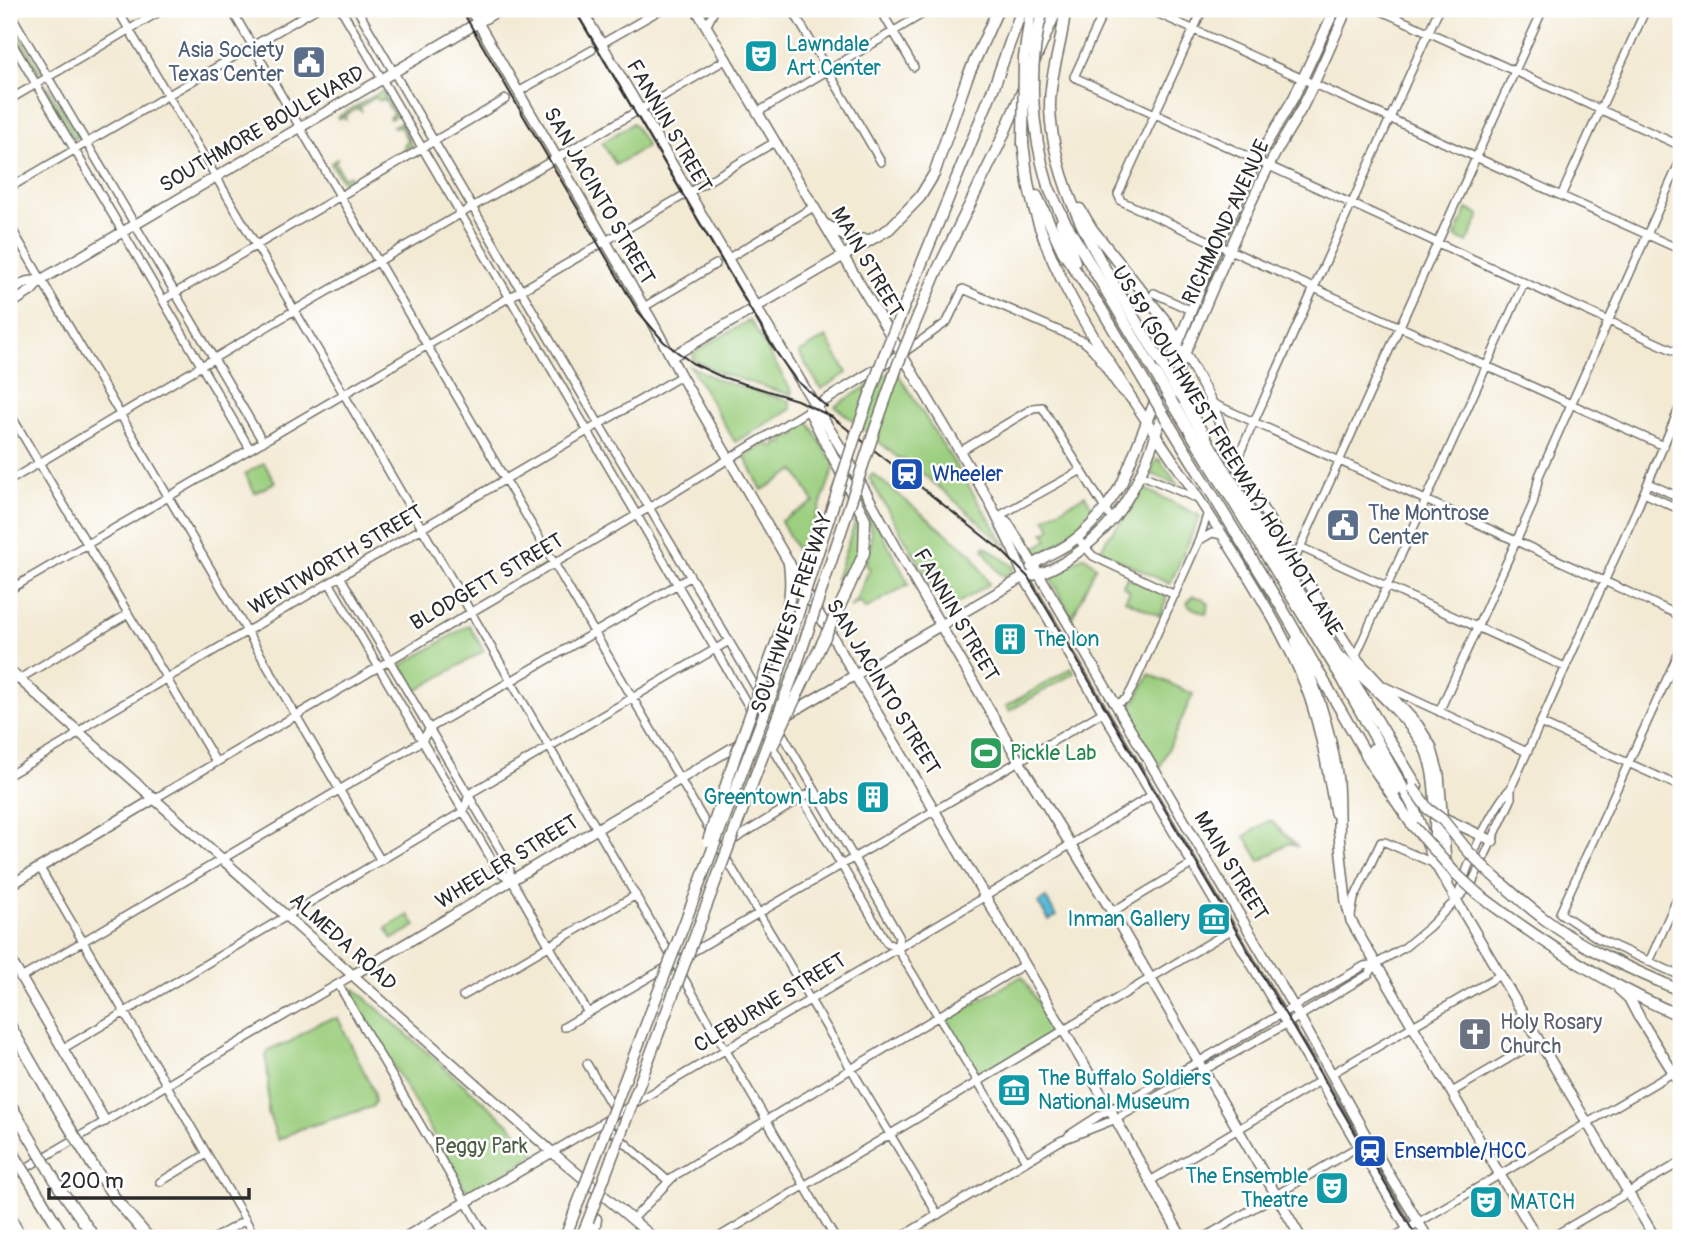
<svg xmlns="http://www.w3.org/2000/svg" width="1690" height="1247" viewBox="0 0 1690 1247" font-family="Pangolin,sans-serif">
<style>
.green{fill:#9ccf7f;stroke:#647d55;stroke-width:2}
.water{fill:#59bbd8;stroke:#427382;stroke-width:2}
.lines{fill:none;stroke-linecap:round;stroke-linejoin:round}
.minor-casing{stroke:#716e66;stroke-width:10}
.major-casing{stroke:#716e66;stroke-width:12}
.highway-casing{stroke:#716e66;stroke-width:13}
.minor{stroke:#fff;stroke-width:7}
.major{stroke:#fff;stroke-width:9}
.highway{stroke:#fff;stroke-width:10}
.tram{stroke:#2b2b2b;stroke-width:2}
.highway-bridge-casing{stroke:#716e66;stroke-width:13;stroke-linecap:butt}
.highway-bridge{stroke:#fff;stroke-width:10}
.labels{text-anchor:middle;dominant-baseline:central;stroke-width:5;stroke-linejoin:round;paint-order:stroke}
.culture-label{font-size:21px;fill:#0d838f;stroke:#fff;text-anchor:start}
.service-label{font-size:21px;fill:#4e5e75;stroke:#fff;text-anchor:end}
.street-label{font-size:21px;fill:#2b2b2b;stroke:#fff}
.transit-label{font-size:21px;fill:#164399;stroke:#fff;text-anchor:start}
.leisure-label{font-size:21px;fill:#27864d;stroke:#fff;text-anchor:start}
.worship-label{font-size:21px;fill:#5b616d;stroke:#fff;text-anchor:start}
.park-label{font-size:21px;fill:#4d5c44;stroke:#fff}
</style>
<rect width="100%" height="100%" fill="#fff"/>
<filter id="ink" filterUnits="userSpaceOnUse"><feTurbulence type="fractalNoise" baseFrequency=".0143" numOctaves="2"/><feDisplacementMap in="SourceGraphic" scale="14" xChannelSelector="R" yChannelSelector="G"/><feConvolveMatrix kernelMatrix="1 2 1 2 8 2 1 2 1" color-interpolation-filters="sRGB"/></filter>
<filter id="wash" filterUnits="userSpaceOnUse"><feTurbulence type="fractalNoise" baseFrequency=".00686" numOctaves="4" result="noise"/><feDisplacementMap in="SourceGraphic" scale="28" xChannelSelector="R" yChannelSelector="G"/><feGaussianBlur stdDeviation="1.57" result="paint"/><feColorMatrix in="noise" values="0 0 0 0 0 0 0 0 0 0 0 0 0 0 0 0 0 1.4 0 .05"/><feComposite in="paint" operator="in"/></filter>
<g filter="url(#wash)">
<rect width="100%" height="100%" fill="#f3ead4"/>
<path class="green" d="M9,21L12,22L40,71L39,73H36L9,27Z
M47,86L78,134L76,139L73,137L46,90Z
M382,91L397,115L390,119L389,117L393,114L384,99L379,101L376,97L360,107L362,112L358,108L345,116L346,121L344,116L339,119L338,117Z
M401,122L412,146L347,185L344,184L331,163L338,158L335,162L344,178L349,175L352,180L406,148L404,144L408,141L400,126L395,128L393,126Z
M633,123L647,146L616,165L602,143Z
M1467,209L1480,215L1467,243L1455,237Z
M750,320L792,392L791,395L723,374L692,359L696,351Z
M826,337L847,373L821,389L799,353Z
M690,366L721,381L790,401L791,409L735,442Z
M895,369L1007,547L945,492L904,459H900L835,406Z
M806,418L835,465L801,558L781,521L814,502L795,470L762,490L745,457L768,443L773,448L776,446L774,438L780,444L784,442L782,433H786L790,438L797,434L795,426Z
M1157,459L1160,460L1178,485L1150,473Z
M264,463L275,482L255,493L245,474Z
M873,474L972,554L989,584L949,609L944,605L869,478Z
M1143,488L1200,516L1170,584L1100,551L1108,537L1129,512Z
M1085,495L1095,512L1058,544L1039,554L1033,549L1048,540L1044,533L1052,529L1045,518Z
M863,498L909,584L865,609L861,601L850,607L857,599L870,568L865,565C877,534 869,526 863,498Z
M859,511L864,542L848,583L836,579Z
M985,546L1014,567L1010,574L1004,576L999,573L983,549Z
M1084,556L1096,566L1072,618L1050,577Z
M1127,577L1165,594L1166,601L1160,616L1125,600L1130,591L1123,586Z
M1193,596L1204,599L1209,604L1206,614L1190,607L1187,603Z
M469,625L484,651L416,691L401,666Z
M1072,668L1074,673L1009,711L1006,706Z
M1149,674L1193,694L1157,774L1124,711L1135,702Z
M1270,820L1298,847L1289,843L1260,861L1245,836Z
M409,915L416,926L393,939L386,928Z
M1022,976L1055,1032L979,1076L946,1020Z
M355,989L536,1148L534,1156L473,1191L465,1189L353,996L352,993Z
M338,1018L373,1090L375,1102L372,1107L300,1129L278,1140L268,1112V1078L266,1056L268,1051L274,1047L287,1044L319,1022Z"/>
<path class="water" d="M1046,898L1056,916L1049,920L1038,903Z"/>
</g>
<g filter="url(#ink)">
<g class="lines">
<g class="minor-casing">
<path id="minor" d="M117,9L338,384L835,1238
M231,9L720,848L938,1215
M341,9L887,943L897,948L1026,1161
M357,9L599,424L729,641L899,936L897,948
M792,9L881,162
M880,9L914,67
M1105,9L1074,77L1681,354
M1148,9L1681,250
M1203,9L1120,190L1118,194L1121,201L1664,446
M1377,9L1681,146
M9,11L263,442
M707,25L715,9
M9,38L250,449
M601,44L662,9
M518,92L592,50
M9,100L164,9
M758,112L931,9
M9,188L316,9
M1561,196L1646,9
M9,224L381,861
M727,259L815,206
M1154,293L1190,310
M163,300L506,99
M644,307L716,264
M902,354L947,322L963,289L1083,341C1102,354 1108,380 1126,395
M1212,403L1681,616
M9,412L216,762
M959,452L1033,408L1042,407L1112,520
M1235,464L1439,9
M1140,474L1200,500
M9,481L295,310L727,59
M1648,483L1681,498
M1644,493L1681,510
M997,517L1080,471
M1077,538L1093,556L1175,595
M1200,540L1212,533L1222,535
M1300,547L1565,667
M1295,559L1543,9
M341,578L500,849L509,865L511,879L588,1013
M330,584L499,872L511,879
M9,590L775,142
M1681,648L1560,913L1599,939L1681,976
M1355,657L1524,283
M19,679L128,614
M1384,686L1527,752
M1115,705L1126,699L1132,689L1199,540L1208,512
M1439,712L1533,504L1539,476L1681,159
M1540,723L1681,787
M9,775L69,740L89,724L681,376
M154,799L657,503L812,408
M732,841L815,790
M40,868L256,1238
M1458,897C1466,867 1490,810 1511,788L1637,509L1681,404
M1112,912L1192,864
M1351,916L1354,899L1381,842H1385L1435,864
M1649,962L1681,890
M21,978L422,741L430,728L690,577
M338,984L487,1238
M463,996L636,895
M564,1027L1103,712
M64,1048L464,811L469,794L729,641
M587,1064L614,1110
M1331,1074L1500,975
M1452,1092L1538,1041
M605,1125L667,1180
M1069,1135L1100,1115L1198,1062L1364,966L1376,964
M552,1152L986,896L1152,795
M9,1178L353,975
M1150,1181L1320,1081
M160,1182L207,1154
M9,1212L23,1238
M633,1219L674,1176L1025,964
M214,1238L246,1220
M717,1238L1231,930
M899,1238L1060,1141L1116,1119L1290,1022L1369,974L1376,964L1405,947L1429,927L1471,885L1511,800V788
M1203,1238L1359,1146
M1392,1238L1681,1068
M1550,1238L1681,1162"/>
</g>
<g class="major-casing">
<path id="major" d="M470,9L652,321L681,376L789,563L1110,1109L1182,1238
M581,9L756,307L847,458L912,576L1019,761L1112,912L1301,1238
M696,9L988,499L1013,550L1024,577L1413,1238
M9,292L26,282L41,280
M9,305L31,291L41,280L501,9
M1184,351L1212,403L1235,464L1325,610L1355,657L1418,725L1431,746L1439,774L1448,886
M671,357L843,256
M1131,398C1170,456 1209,512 1245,571C1269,611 1295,654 1310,699C1322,736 1328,774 1335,813
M816,406L901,354
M998,517L1007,522L1033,564L1299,1016L1369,1141L1428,1238
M1031,567C1042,557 1057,552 1070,543C1092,528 1108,506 1122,483L1218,244L1257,160L1294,97L1335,9
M9,670L552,1152L654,1238
M1442,817L1493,841
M1338,826L1346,902L1351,921L1537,1238
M1435,864L1655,1238
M9,886L154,799
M9,957L105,1121
M353,975L809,702L1024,577C1061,573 1105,534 1124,504C1154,458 1164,400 1186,351C1213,289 1238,226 1269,166C1279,145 1292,126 1303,106C1319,74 1333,41 1347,9
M1639,1017L1681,1085
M404,1238L552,1152"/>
</g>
<g class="highway-casing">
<path id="highway" d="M1065,9C1063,43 1049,74 1050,109C1054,202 1115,283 1160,361
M1035,60L1057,9
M1023,144C1026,160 1026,177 1030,192C1046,266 1092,335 1131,398
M1048,186L1064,220L1155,373
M1037,196L1063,252L1101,308L1148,388
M1080,209L1092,229L1168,324L1178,341
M1061,223L1075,262
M826,225L851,239L870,240
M843,256L889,229L920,197L934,174L967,78L998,9
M936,273L999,145L1024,87
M1179,394L1417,786
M1175,407L1343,680L1413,806L1435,864
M809,410L865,519L864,553L849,587
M1168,422L1282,608L1375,770L1413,826
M783,624C790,602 792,585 789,563
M1296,641C1314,685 1331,729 1337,777C1339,795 1338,813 1339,832
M1344,660C1367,681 1416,724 1427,753C1439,785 1434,823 1435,856
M1373,749L1395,792
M1489,872C1507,888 1524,904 1543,918C1584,950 1634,970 1681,991
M1478,894C1540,941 1609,986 1681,1016
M1619,989L1629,998L1639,1017
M9,1024L60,1112
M9,1102L26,1131
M93,1166L117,1201L149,1238
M59,1187L95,1238
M40,1197L65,1238
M565,1238L575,1211
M581,1238L588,1221
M593,1238L596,1219"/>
</g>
<use href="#minor" class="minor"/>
<use href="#major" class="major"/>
<use href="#highway" class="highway"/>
<path class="tram" d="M461,9L637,310L664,342L692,363L722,377L797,400L832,417L1002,551L1028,577L1417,1238
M574,9L773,348L796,380L827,407"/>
<g class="highway-bridge-casing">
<path id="highway-bridge" d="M1043,9C1027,67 1031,129 1048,186
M1023,144L1024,58L1031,9
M1160,361L1179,394
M1155,373L1175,407
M1148,388L1168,422
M773,745L849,587
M1413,788L1428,809L1442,819L1468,851L1489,872
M1413,826L1454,872L1478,894
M708,841L735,757L783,624
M60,1112L93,1166
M26,1131L59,1187
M9,1146L40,1197
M575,1211L774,688L856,434L883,358L995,84L1022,9
M588,1221L795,670L875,429L898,364L936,273"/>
</g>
<use href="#highway-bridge" class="highway-bridge"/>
</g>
</g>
<defs>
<g id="theatre-square" transform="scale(1.75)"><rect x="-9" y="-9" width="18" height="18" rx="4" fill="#0f9aa8" stroke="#fff"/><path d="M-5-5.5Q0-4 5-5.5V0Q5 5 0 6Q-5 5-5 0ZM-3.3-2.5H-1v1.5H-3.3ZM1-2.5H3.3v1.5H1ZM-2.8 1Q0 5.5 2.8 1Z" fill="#fff"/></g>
<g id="civic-square" transform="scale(1.75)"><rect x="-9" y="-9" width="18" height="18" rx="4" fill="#5c6f8a" stroke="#fff"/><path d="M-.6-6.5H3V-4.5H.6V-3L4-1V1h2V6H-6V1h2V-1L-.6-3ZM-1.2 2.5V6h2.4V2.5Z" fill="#fff"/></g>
<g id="station-square" transform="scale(1.75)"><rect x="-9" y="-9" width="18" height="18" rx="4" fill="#1a4fb4" stroke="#fff"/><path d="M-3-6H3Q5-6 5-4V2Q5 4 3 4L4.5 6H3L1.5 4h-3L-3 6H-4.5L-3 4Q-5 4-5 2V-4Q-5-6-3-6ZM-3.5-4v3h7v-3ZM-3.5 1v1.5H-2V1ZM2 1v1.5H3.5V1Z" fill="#fff"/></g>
<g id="building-square" transform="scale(1.75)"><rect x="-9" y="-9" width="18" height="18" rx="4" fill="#0f9aa8" stroke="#fff"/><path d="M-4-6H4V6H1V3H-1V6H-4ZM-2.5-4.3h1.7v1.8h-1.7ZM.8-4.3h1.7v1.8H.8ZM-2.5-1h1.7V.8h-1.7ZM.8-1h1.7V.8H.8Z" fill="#fff"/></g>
<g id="stadium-square" transform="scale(1.75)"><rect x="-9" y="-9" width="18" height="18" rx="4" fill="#2e9e5b" stroke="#fff"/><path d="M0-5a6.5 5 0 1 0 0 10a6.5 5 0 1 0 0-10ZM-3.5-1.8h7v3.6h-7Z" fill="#fff"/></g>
<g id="museum-square" transform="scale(1.75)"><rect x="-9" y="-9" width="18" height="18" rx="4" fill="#0f9aa8" stroke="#fff"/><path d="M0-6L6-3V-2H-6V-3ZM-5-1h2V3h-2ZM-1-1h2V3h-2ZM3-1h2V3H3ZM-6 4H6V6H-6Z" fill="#fff"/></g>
<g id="church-square" transform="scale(1.75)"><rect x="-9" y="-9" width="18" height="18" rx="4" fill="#6b7280" stroke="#fff"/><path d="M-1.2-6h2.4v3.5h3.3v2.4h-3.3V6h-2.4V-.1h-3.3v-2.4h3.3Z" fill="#fff"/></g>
</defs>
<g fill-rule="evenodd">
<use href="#theatre-square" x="761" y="56"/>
<use href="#civic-square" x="309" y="62"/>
<use href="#station-square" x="907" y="474"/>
<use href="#civic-square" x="1343" y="525"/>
<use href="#building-square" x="1010" y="639"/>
<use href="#stadium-square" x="986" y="753"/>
<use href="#building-square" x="873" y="797"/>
<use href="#museum-square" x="1214" y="919"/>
<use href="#church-square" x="1475" y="1034"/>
<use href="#museum-square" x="1014" y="1090"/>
<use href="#station-square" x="1370" y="1151"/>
<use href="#theatre-square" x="1332" y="1188"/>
<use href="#theatre-square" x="1486" y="1202"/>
</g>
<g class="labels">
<g class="culture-label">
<text x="786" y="44">Lawndale<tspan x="786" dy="24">Art Center</tspan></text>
<text x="1034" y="639">The Ion</text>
<text x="848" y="797" text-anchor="end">Greentown Labs</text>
<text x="1190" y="919" text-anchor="end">Inman Gallery</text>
<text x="1038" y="1078">The Buffalo Soldiers<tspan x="1038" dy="24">National Museum</tspan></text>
<text x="1308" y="1176" text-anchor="end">The Ensemble<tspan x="1308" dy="24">Theatre</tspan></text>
<text x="1510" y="1202">MATCH</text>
</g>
<g class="service-label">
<text x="284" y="50">Asia Society<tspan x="284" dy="24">Texas Center</tspan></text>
<text x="1368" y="513" text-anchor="start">The Montrose<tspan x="1368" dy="24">Center</tspan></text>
</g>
<g class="street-label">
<text transform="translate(669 126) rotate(60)">FANNIN STREET</text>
<text transform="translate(262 129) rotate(-30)">SOUTHMORE BOULEVARD</text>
<text transform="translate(599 196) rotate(60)">SAN JACINTO STREET</text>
<text transform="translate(1226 222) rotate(-65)">RICHMOND AVENUE</text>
<text transform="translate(867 262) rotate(60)">MAIN STREET</text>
<text transform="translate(1227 451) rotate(59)">US 59 (SOUTHWEST FREEWAY) HOV/HOT LANE</text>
<text transform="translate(336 560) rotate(-30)">WENTWORTH STREET</text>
<text transform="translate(487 582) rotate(-30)">BLODGETT STREET</text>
<text transform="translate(792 613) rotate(-71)">SOUTHWEST FREEWAY</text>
<text transform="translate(956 615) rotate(60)">FANNIN STREET</text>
<text transform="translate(883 687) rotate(59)">SAN JACINTO STREET</text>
<text transform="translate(507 862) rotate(-31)">WHEELER STREET</text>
<text transform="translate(1231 866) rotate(59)">MAIN STREET</text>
<text transform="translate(343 942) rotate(42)">ALMEDA ROAD</text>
<text transform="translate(770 1003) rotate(-31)">CLEBURNE STREET</text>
</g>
<g class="transit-label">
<text x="932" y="474">Wheeler</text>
<text x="1394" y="1151">Ensemble/HCC</text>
</g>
<g class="leisure-label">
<text x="1010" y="753">Pickle Lab</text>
</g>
<g class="worship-label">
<text x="1500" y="1022">Holy Rosary<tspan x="1500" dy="24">Church</tspan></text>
</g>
<g class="park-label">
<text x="481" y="1146">Peggy Park</text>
</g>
</g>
<rect width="1690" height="1247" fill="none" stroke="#fff" stroke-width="35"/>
<path d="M49 1188v10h200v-10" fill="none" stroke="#2b2b2b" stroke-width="3.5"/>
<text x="60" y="1188" font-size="21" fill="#2b2b2b" stroke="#ffffff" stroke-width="5" paint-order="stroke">200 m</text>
</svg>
